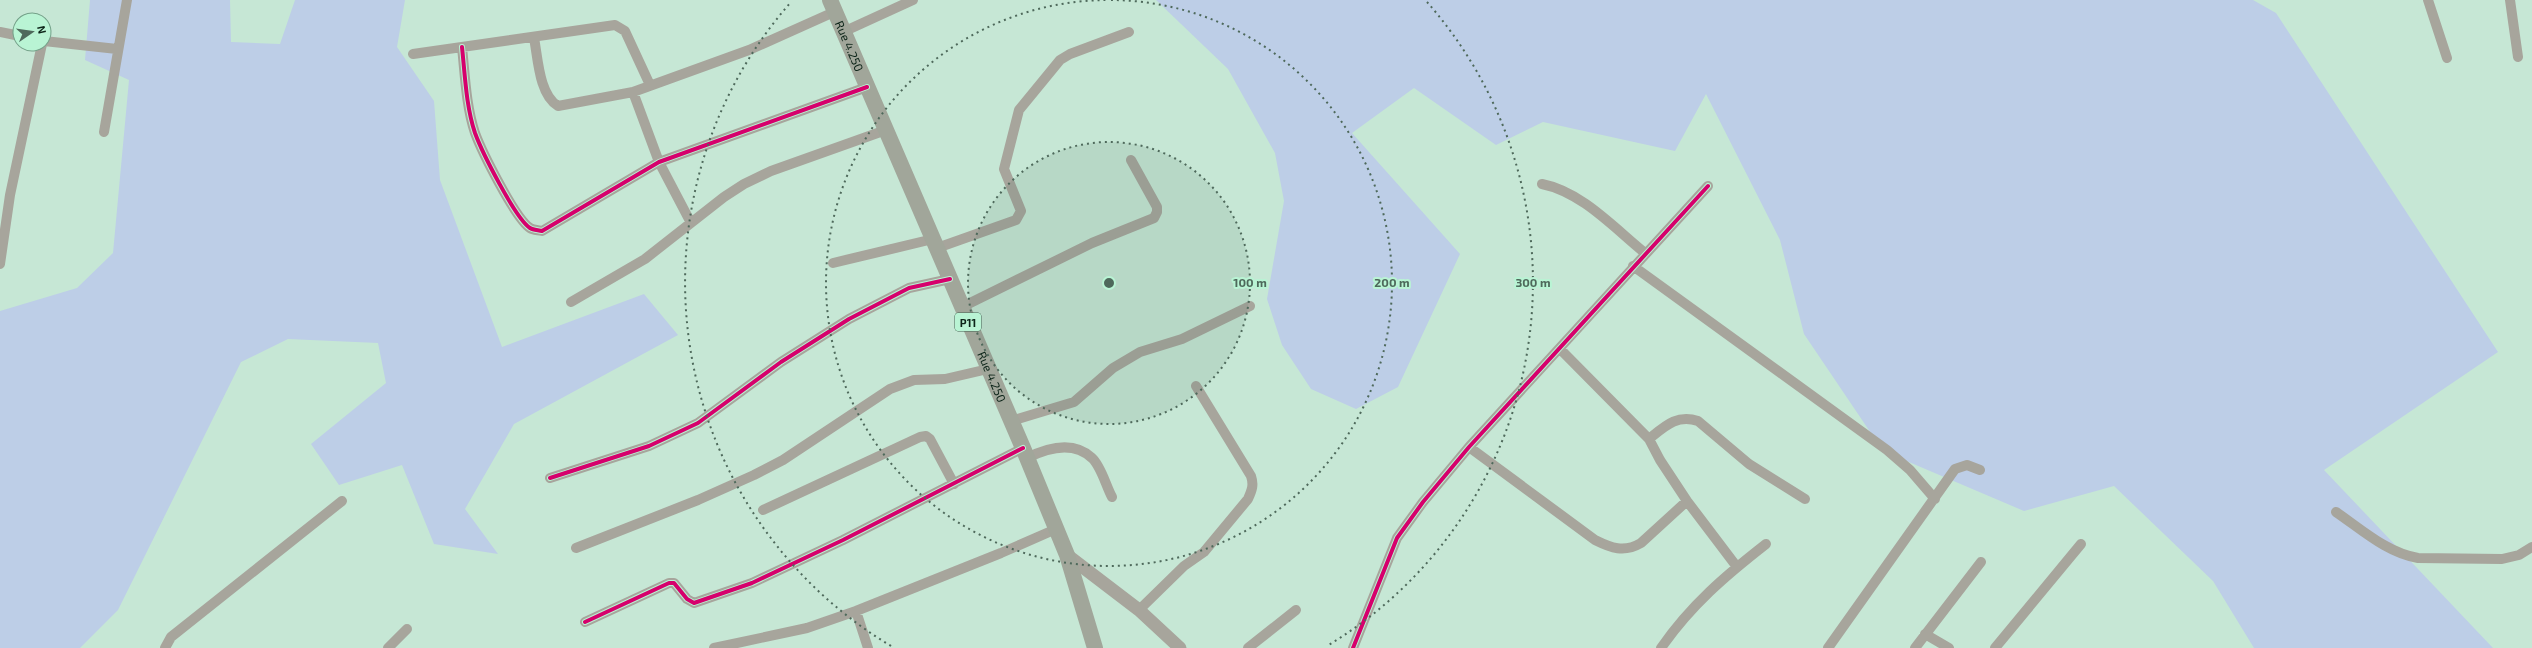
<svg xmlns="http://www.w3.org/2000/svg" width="2532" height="648" viewBox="0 0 2532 648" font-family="'Exo 2',sans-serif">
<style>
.green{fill:#bdcee7}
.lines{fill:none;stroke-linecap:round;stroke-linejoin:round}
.minor{stroke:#a7a59c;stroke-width:10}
.tertiary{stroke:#a7a59c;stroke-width:13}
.primary{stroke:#a1a69a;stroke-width:16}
.cycleway-casing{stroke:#b9f4d4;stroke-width:6}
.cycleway{stroke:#d6006c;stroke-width:4}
.ring{fill:none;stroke:#4e695b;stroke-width:2;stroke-dasharray:2 4}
.labels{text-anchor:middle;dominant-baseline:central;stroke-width:4;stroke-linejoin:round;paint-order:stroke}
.shield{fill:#b9f4d4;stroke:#416351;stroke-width:1}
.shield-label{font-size:11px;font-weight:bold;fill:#0d2519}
.street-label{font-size:12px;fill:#0d2519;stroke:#b9f4d4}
.centre{fill:#4e695b;stroke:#b9f4d4;stroke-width:2}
.ring-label{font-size:12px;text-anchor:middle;font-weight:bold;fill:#4e695b;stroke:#b9f4d4;stroke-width:4;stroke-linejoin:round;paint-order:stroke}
</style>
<rect width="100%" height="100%" fill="#c6e7d5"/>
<path class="green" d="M90,0H230L231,42L280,44L295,0H405L397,47L434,101L440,180L502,347L644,294L678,335L514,424L465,509L498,554L434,544L402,465L339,485L311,444L386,383L378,343L288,339L241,362L118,610L80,648H0V311L77,288L113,253L129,80L85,60Z
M1156,0H2253L2276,13L2498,352L2324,470L2493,648H2254L2213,581L2114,486L2024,511L1883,451L1804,334L1780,240L1706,94L1675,151L1543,122L1496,145L1414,88L1352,133L1460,254L1398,387L1356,409L1311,389L1282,345L1267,299L1284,201L1275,153L1228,69Z"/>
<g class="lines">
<path class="minor" d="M2428,0L2447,58
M2510,0L2518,57
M0,32L20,36
M843,32L913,0
M534,38C538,58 539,95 558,106L633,92L749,50L834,12
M44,41L117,49
M462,47C465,75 466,106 475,133C482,152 515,218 530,228C533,230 538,230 542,231L659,162L867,87
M413,54L615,25L625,31L650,85
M633,92L659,162L691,223
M104,132L127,0
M1542,184C1582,192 1614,228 1645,253
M937,248L1016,220L1021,211L1004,169L1019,110L1060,60L1070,54L1129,32
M833,263L933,239
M0,264L10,195L42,44
M1633,266L1887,450L1910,470L1935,499
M571,302L645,259L724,197L744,184L771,171L886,130
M962,307L1092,243L1154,218L1157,212V207L1131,160
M1560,349L1649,439L1660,460L1687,501L1737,567
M1011,421L1074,402L1113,368L1140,352L1182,339L1250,306
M1649,439C1665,426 1677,414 1698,421L1749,464L1805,499
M1469,447L1595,540C1611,548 1624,553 1641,543L1687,501
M1027,458C1047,448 1073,440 1092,458C1101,466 1106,486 1112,497
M550,478L649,446L698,423L781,362L849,319L909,288L950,279
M763,510L920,437L926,436L930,439L954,484
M2336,512C2361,529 2387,553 2418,558L2502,559L2519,555L2532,547
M576,548L698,500L754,475L783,460L890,389L914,380L945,379L988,369
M1139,610L1184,566L1204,552L1248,499C1252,490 1254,485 1251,476L1196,386
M856,611L868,648
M585,622L669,583H674L687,599L694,603L752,583L843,540L1023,448
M1925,634L1949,648
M165,648L171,637L342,501
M388,648L407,629
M714,648L807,628L856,611L1001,553L1056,529
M1248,648L1296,610
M1353,648L1397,538L1423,502L1469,447L1708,186
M1661,648C1691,605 1725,576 1766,544
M1828,648L1955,469L1967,465L1980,470
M1915,648L1981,562
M1995,648L2081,544"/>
<path class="tertiary" d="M1067,555L1139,610L1180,648"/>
<path class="primary" id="s1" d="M830,0L1023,448L1067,555L1095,648"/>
<g class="cycleway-casing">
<path id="cycleway" d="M462,47C465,75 466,106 475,133C482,152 515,218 530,228C533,230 538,230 542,231L659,162L867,87
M550,478L649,446L698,423L781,362L849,319L909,288L950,279
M585,622L669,583H674L687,599L694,603L752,583L843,540L1023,448
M1353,648L1397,538L1423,502L1469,447L1708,186"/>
</g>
<use href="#cycleway" class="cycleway"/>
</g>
<circle cx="1109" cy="283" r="141" fill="#4e695b" fill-opacity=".12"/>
<g class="ring">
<circle cx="1109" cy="283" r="141"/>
<path d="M1111 0A283 283 0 1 1 1107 0"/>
<path d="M891 646A424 424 0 0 1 791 2M1427 2A424 424 0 0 1 1327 646"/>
</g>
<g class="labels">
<rect class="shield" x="955" y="313" width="26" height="18" rx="3"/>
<g class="shield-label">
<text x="968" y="322">P11</text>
</g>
<g class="street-label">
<text stroke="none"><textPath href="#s1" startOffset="50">Rue 4.250</textPath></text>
<text stroke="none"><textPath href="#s1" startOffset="410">Rue 4.250</textPath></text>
</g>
</g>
<circle cx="1109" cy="283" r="6" class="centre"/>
<g class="ring-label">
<text x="1250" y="287">100 m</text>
<text x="1392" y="287">200 m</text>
<text x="1533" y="287">300 m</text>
</g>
<g transform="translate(32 32) rotate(77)"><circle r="19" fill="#b9f4d4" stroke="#74a189"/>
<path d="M0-3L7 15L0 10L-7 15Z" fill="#4e695b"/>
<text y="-6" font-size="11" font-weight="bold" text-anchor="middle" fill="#0d2519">N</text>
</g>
</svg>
